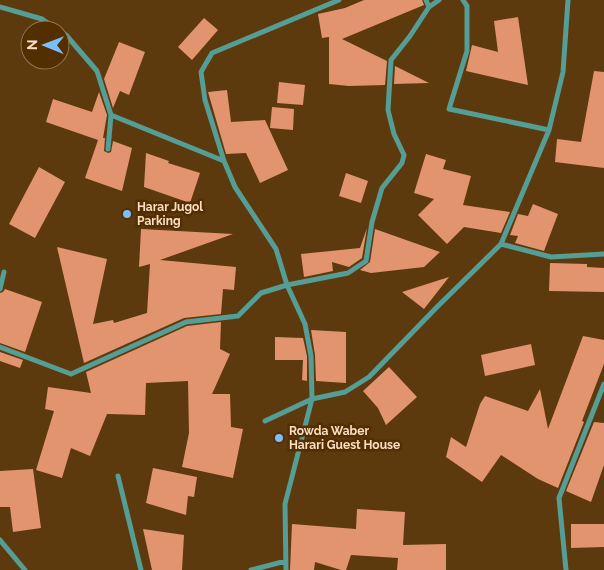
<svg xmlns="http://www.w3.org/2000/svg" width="604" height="570" viewBox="0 0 604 570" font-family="Raleway,sans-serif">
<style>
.building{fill:#e2946f}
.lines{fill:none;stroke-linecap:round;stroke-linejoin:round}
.minor{stroke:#549e95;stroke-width:5}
.poi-dot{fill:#7bbef8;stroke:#522e01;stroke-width:2}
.labels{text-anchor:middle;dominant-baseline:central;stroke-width:5;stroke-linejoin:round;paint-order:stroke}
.poi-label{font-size:12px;font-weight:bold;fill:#fadfc4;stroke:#522e01;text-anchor:start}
</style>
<rect width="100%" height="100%" fill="#5d390e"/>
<path class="building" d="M364,0H422L424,5L342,39L387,61L385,85L349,86L329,84V37L322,38L318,14L345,8Z
M518,17L528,85L466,71L472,45L498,52L494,21Z
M204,18L218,30L192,60L178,47Z
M119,42L145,52L129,95L120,91L113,108L104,79Z
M395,66L429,83L394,84Z
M594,71L604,72V168L555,162L557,139L581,142Z
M279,82L305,85L303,105L277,103Z
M227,90L231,122L265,120L288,170L260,183L246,153L226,154L208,92Z
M99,92L107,115L103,138H105L104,151L108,153L111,152L113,141L132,148L122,191L85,178L98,140L46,122L53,99L92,112Z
M272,107L294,109L293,130L270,128Z
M146,153L169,161L168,163L200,173L190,203L144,187Z
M426,154L446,160L443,169L471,176L463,205L510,212L501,233L464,227L447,244L418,215L434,199L414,193Z
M39,167L65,182L35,238L9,224Z
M346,173L368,181L361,203L339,196Z
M533,204L558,214L544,251L515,243L518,236L510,235L518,214L528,216Z
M367,228L362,258L349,267L332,262L333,271L304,277L301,254L360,248Z
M141,229L233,234L160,260L236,267L234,290L223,289L221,314L184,318L84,363L57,247L107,259L93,324L113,320L114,323L147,313L150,264L139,267Z
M375,229L440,252L424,267L371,273L360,270L370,262Z
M550,263L587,264V267L604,268V292L549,291Z
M449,277L424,309L402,292Z
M5,289L42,302L25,352L0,343V293L3,292Z
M221,322L220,349L230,354L212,394H230L231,427L243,429L233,478L182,467L189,433L188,381L146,383L145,415L107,414L90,456L71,448L62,478L36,470L54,411L45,409L48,387L91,393L86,372L187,326Z
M311,330L346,332V383L316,381L315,355Z
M583,336L604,340V364L582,421L584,422L558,488L538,479L501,455L482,482L446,457L451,437L466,447L480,404L485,396L528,411L540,389L548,429Z
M275,337L303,338L307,356V381L302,380L303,360H275Z
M531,344L535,365L485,376L481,355Z
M0,352L23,360L20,368L0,361Z
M389,367L417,397L386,425L378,408L363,391Z
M594,422L604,423V465L591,502L566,491Z
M153,468L197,477L194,497L188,496L186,515L146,503Z
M33,469L41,528L13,532L10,507H0V471Z
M357,509L405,512L403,545L446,544V570H397L398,558L351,555L346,570H341L315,562L314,570H290L292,524L356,529Z
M571,524H604V547L571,548Z
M143,529L184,535L182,570H152Z"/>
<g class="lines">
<path class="minor" d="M463,0L467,6V51L449,109L549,130
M0,7L42,19L58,30
M429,7L439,0
M60,31L66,35L97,71L111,115L108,149
M111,115L224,161
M501,244L551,257L604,254
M0,289L4,272
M0,347L71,374L186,322L238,316L261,293L287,285L348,273L366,261L372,222L382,188L402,163L404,155L394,134L388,110L391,60L410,36L429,7L426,0
M265,421L312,399L345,392L369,377L436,308L501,244L549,130L563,72L568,0
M118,476L141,570
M0,540L25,570
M251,570L286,561
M286,570L285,504L312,399L311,356L305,324L287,285L276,249L235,187L224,161L205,100L201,72L212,53L339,0
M566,570L559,498L604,384"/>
</g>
<g class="poi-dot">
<circle cx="127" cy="214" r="5"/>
<circle cx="279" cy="438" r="5"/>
</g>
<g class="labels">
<g class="poi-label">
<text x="137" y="207">Harar Jugol<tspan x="137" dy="14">Parking</tspan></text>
<text x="289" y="431">Rowda Waber<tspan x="289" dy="14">Harari Guest House</tspan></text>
</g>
</g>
<g transform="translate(45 45) rotate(271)"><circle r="24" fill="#522e01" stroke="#95754f"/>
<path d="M0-4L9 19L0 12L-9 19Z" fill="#7bbef8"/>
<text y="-8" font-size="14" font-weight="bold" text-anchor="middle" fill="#fadfc4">N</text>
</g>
</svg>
